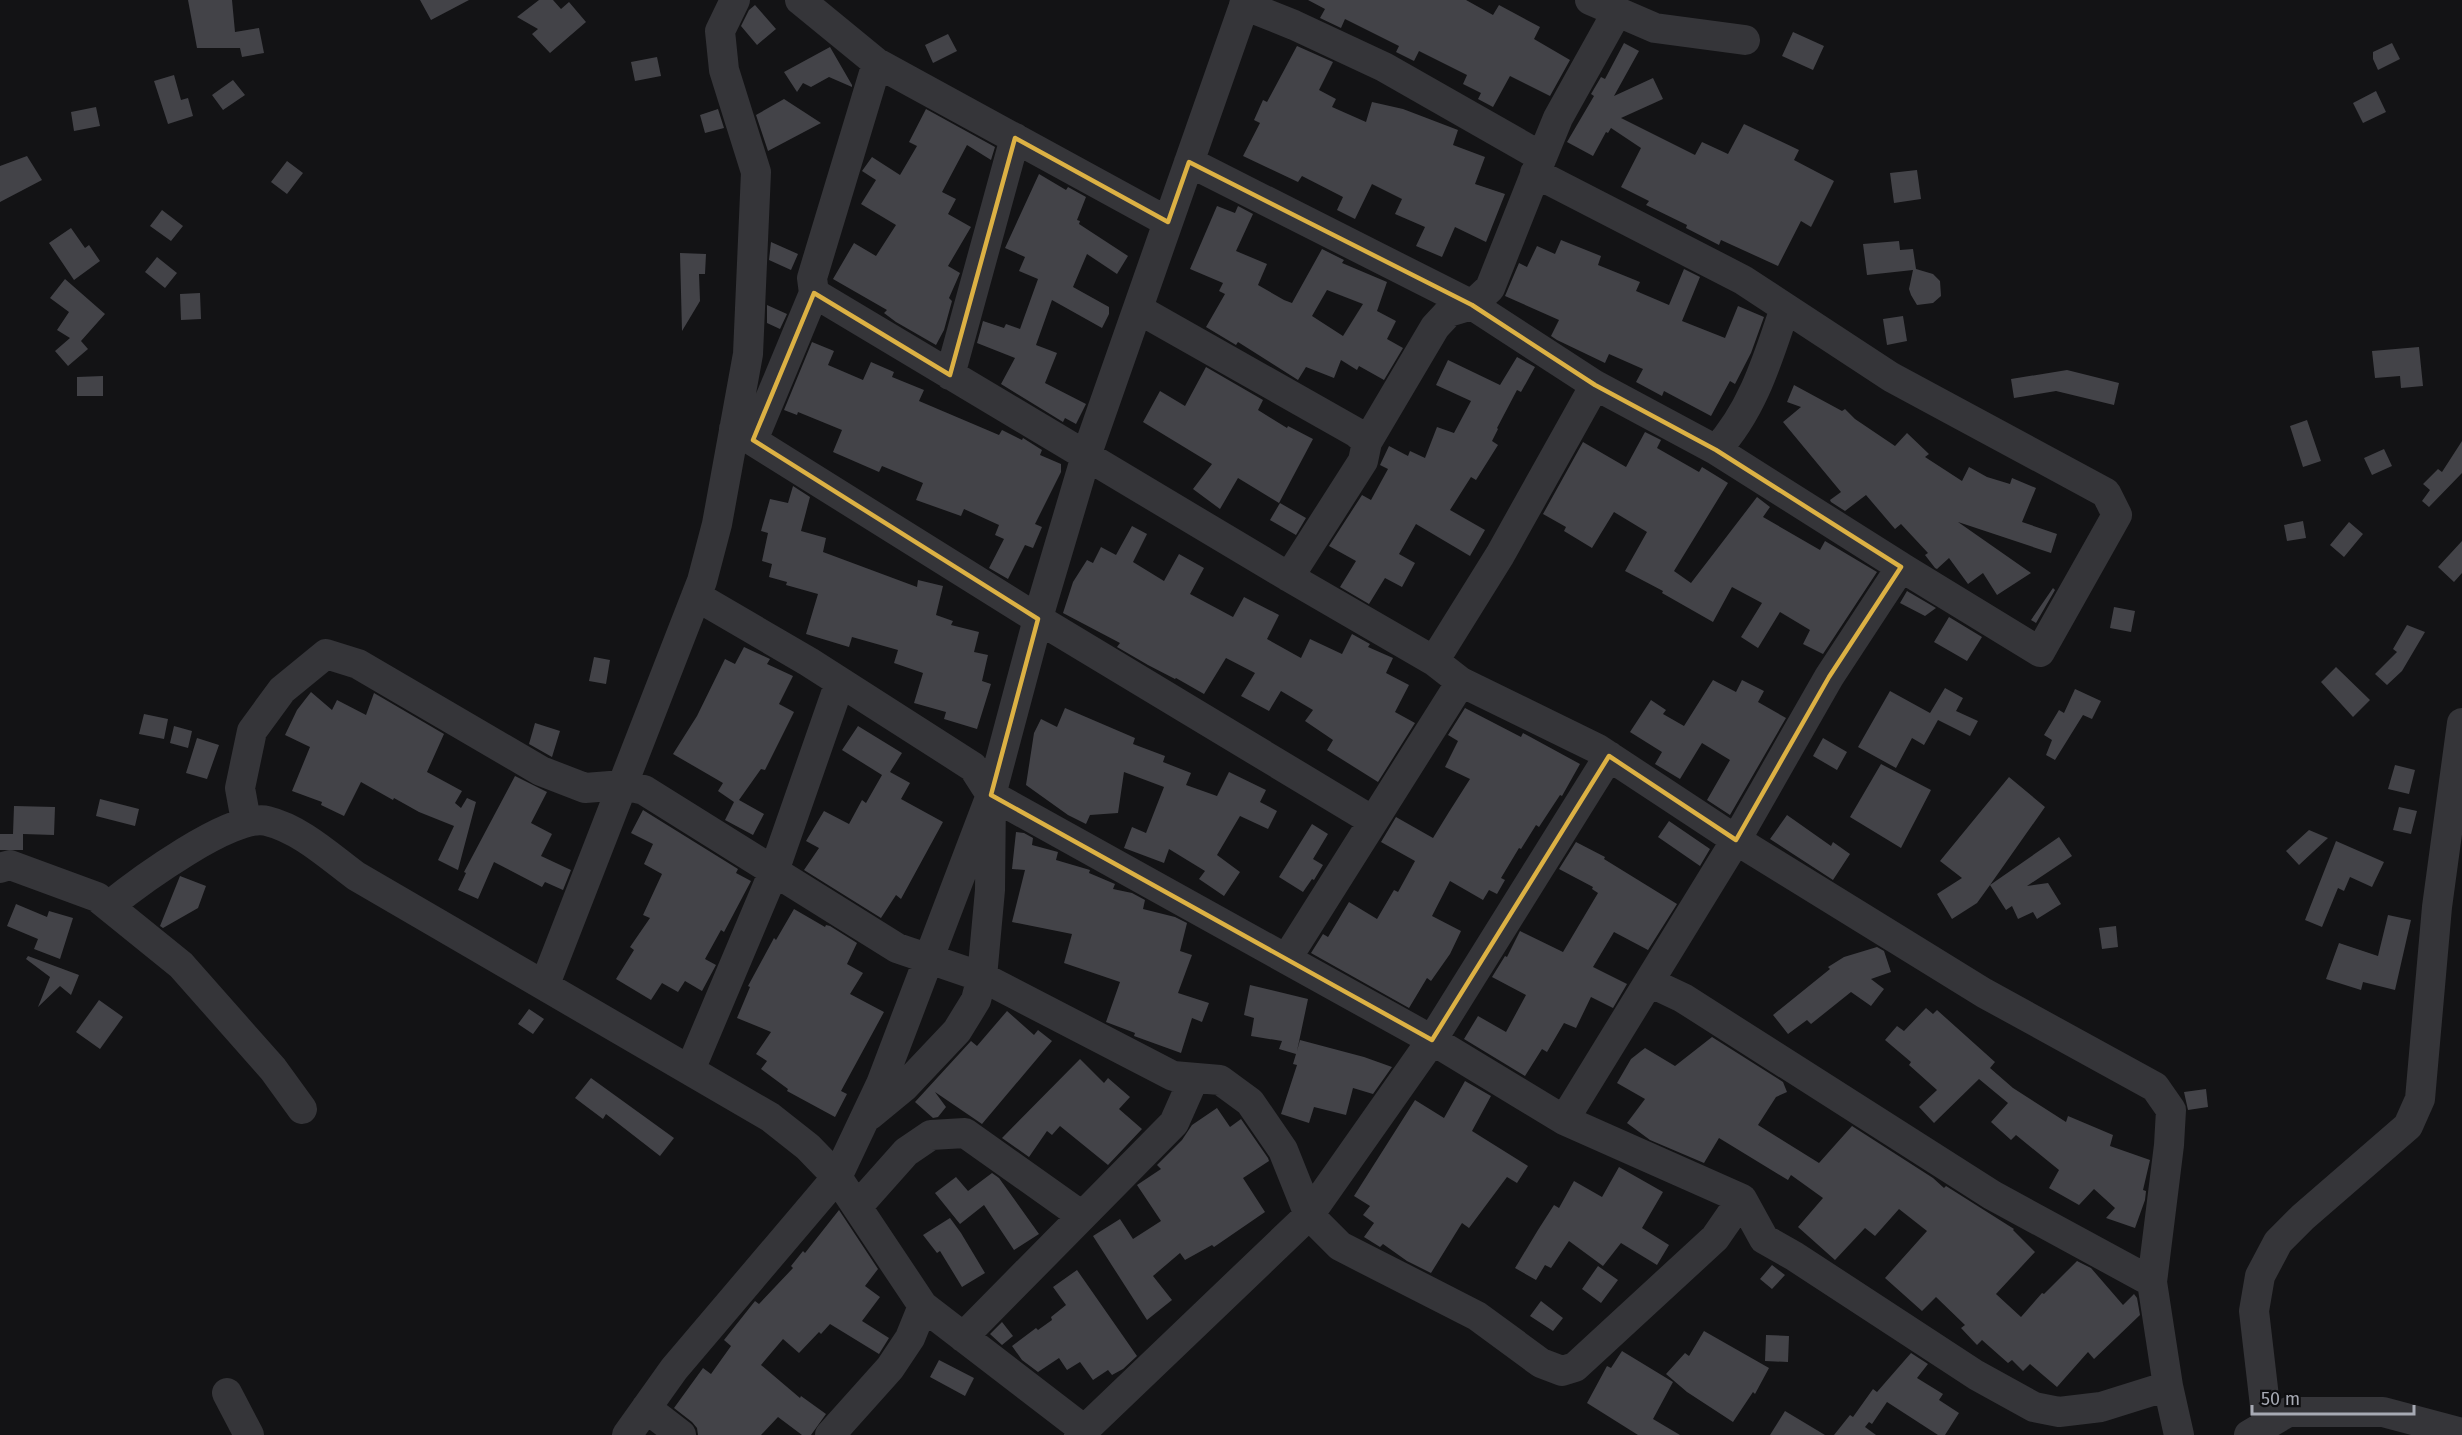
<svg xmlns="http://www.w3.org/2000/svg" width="2462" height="1435" viewBox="0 0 2462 1435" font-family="'Fira Sans',sans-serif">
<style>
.building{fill:#434348;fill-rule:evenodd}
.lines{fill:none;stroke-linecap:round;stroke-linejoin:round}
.minor{stroke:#353539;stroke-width:30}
.marked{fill:none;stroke:#dcb144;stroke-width:4.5;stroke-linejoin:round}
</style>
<rect width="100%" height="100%" fill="#131315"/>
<path class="building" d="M188,0H232L235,32L259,28L264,53L242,57L240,48H197Z
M420,0H469L431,20Z
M539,0H553L561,9L569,2L586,22L550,53L532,34L538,29L517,17Z
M1308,0H1466L1493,15L1499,5L1540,27L1534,39L1570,60L1550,96L1510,76L1493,107L1478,99L1481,93L1463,84L1467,75L1419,51L1414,61L1396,52L1399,46L1345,19L1341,28L1320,18L1325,9Z
M755,5L776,29L757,45L741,26L749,10Z
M1793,32L1824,46L1813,70L1782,56Z
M948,34L957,51L933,63L925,45Z
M1624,43L1639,51L1614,96L1653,78L1663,99L1621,118L1695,155L1702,142L1728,154L1744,124L1799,150L1794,160L1834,181L1811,227L1801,221L1778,266L1721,240L1719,245L1686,228L1687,225L1646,205L1649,201L1621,187L1641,148L1611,128L1608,133L1606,132L1593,156L1567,142L1594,96L1591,94L1601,77L1605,79Z
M2392,43L2400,59L2378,70L2373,59V52Z
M1297,46L1333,62L1319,90L1336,99L1332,107L1366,122L1372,102L1403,109L1458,130L1453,145L1485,157L1475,184L1505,194L1486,242L1455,227L1442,257L1416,246L1425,227L1395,214L1402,199L1372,184L1355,219L1337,210L1343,197L1302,176L1298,182L1243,156L1260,123L1254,120L1263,100L1267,102Z
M830,47L852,85V87L829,77L811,87L803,83L797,92L784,72Z
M657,57L661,76L635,81L631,62Z
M174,75L181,100L188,98L193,116L168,124L154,81Z
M233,80L245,95L223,110L212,95Z
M2376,91L2386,112L2363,123L2353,103Z
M784,99L821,123L768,151L756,115Z
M96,107L100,126L74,131L71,112Z
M718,109L724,128L705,133L700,115Z
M926,109L995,147L991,160L967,145L942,192L956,199L948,214L971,227L948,266L960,273L949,298L952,301L944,330L936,345L896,322L884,313L887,310L833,279L854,243L876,256L896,225L861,204L876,180L862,171L872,157L900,175L917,146L909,142Z
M27,156L42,180L0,202V166Z
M287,161L303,173L287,194L271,182Z
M1917,170L1921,199L1894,203L1890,173Z
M1039,174L1066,190L1068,187L1086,197L1077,220L1080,221L1079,224L1128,256L1117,274L1087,254L1073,287L1109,307V314L1102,328L1052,300L1036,345L1057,353L1045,383L1086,404L1076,424L1065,418L1063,422L1001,384L1015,358L977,343L983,321L1004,328L1006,324L1020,329L1038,279L1019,271L1025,257L1005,248Z
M1217,206L1235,213L1238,206L1253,214L1236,251L1267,264L1258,285L1284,300L1292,303L1322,249L1344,260L1342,263L1387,282L1377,311L1396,321L1387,339L1403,348L1384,380L1359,366L1357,370L1341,360L1334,378L1306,367L1298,380L1238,342L1236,345L1206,327L1225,294L1219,291L1223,283L1190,269ZM1327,290L1363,304L1343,336L1312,316Z
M162,210L183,226L171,241L150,226Z
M71,228L85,248L89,245L100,261L74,280L49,243Z
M1561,240L1601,256L1598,265L1640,282L1636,291L1669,305L1684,269L1700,277L1682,321L1725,338L1738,306L1764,317L1751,353L1735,384L1730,381L1711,416L1664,391L1662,396L1636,382L1643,369L1609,354L1605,363L1557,340L1551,336L1559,320L1505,296L1519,263L1527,267L1537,246L1555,254Z
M1899,241L1900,250L1913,249L1916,269L1933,274L1940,281L1941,296L1933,303L1917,305L1911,295L1909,289L1913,270L1867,275L1863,244Z
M771,242L798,254L791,270L769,260Z
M680,253L706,254L705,274H699L700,301L682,331Z
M157,257L177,273L165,288L145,272Z
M65,279L105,314L81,341L88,349L68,366L55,351L70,338L57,330L69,312L50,298Z
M200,293L201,319L181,320L180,294Z
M767,305L787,314L780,329L767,323Z
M1903,316L1907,341L1887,345L1883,319Z
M812,342L834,351L828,365L863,380L871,362L894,372L892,377L924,390L919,401L999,435L1002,430L1022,440L1023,438L1042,450L1040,455L1061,464V472L1035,524L1042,527L1033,548L1025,545L1008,579L989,568L1004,539L995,535L999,525L964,509L961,516L916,500L923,483L882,466L879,472L833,452L842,430L798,412L797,415L784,410Z
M2419,347L2423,386L2401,388L2400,376L2375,378L2372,351Z
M1517,357L1535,367L1521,392L1517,390L1497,428L1498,429L1492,441L1498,445L1476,480L1471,477L1450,510L1485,530L1470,556L1416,524L1399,554L1415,563L1402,587L1385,578L1369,604L1340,587L1356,561L1329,546L1362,495L1371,500L1388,469L1380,465L1389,446L1408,456L1410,451L1425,458L1437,427L1454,433L1471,401L1436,385L1448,360L1500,385Z
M1206,367L1263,400L1258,410L1287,428L1288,426L1313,439L1279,503L1238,478L1220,509L1193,489L1212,464L1143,422L1160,391L1185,406Z
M2067,370L2119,383L2114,405L2056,391L2014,398L2011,379Z
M103,376V396H77V377Z
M1794,385L1842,411L1845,409L1855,419L1895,446L1907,433L1929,454L1925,457L1962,481L1969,467L1987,477L2010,484L2012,478L2036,488L2022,522L2057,534L2051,553L1958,522L2031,573L1997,595L1983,573L1968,584L1949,558L1937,569L1935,568L1925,555L1928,553L1901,524L1895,529L1866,495L1845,511L1831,502L1830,500L1841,492L1783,422L1801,407L1787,402Z
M2307,420L2321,461L2303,467L2290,426Z
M1645,432L1661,440L1657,448L1699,472L1702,467L1728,483L1674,571L1691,583L1757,497L1770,507L1763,517L1820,550L1825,541L1877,572L1823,654L1803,644L1810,630L1780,612L1758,648L1741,637L1762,603L1732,587L1713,622L1662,593L1663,591L1625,571L1647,532L1614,512L1592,548L1564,531L1566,527L1543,514L1583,442L1626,467Z
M2462,441V473L2429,507L2422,501L2430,490L2423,484L2438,469L2442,472Z
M2384,449L2392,466L2372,475L2364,458Z
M793,486L810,497L801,531L826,538L823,552L917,587L918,580L943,586L936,615L953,621L951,625L979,632L974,652L988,655L982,681L991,684L977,729L944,719L946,712L914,703L923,673L894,663L898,650L852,637L849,647L806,634L818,594L786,585L787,582L769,577L772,564L762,561L768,533L761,531L770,499L788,503Z
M1280,503L1306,518L1296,535L1270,520Z
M2303,521L2306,538L2287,541L2284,525Z
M2349,522L2363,534L2344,557L2330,545Z
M1132,526L1147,534L1133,562L1164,581L1179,554L1204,568L1190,594L1233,617L1244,597L1279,615L1267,639L1301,658L1310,639L1342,654L1352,634L1370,644L1368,647L1393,658L1386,673L1409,685L1395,712L1415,723L1378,782L1327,750L1333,740L1305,721L1313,710L1281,691L1269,711L1241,696L1255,673L1226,658L1204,694L1176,678L1175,679L1148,665L1117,647L1120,643L1063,613L1073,582L1087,560L1093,563L1101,547L1116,555Z
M2462,541V573L2454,582L2438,567Z
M2053,588L2055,590L2036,623L2031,620Z
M1907,591L1936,608L1925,616L1900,603Z
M2114,607L2135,611L2131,632L2110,628Z
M1949,617L1982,637L1967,661L1934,642Z
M2407,625L2425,632L2402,671L2387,685L2375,674L2397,652L2393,649Z
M744,647L770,659L767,664L793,676L779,704L794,712L765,770L761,769L739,800L764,814L753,835L725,820L734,802L718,791L723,783L673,754L697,716L725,659L735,664Z
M594,657L610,660L606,684L589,681Z
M2336,667L2370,700L2353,717L2321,682Z
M1713,680L1736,692L1742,680L1764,691L1758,702L1786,718L1730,815L1707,800L1730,760L1702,743L1680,779L1655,764L1662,752L1630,732L1651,700L1666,710L1663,714L1684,726Z
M1945,688L1963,698L1956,711L1978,721L1970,736L1938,720L1924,745L1912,738L1896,768L1858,747L1890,691L1930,713Z
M2075,689L2101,701L2092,719L2083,715L2055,760L2046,755L2052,740L2044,735L2059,710L2064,713Z
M311,692L332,710L337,700L366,715L374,693L444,734L427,772L462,791L455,803L461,808L467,798L476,802L458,870L438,860L454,826L419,812L394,798L393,800L361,782L344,816L321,805L322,802L292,791L310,747L285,735L297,710Z
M1065,708L1135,738L1133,744L1165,756L1163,762L1191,773L1186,785L1217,796L1229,772L1266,790L1260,802L1277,811L1268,829L1240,816L1217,855L1240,872L1224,896L1199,879L1205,871L1169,849L1164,863L1124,848L1132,827L1146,833L1164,787L1124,772L1118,813L1090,815L1086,824L1068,815L1026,785L1034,733L1041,719L1057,727Z
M1465,708L1521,737L1523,733L1580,764L1562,796L1560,795L1539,827L1536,825L1521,849L1519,848L1501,878L1505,880L1497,894L1489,890L1483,900L1450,881L1432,916L1461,931L1450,954L1431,981L1427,978L1409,1008L1311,953L1323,934L1328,937L1349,902L1377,919L1394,890L1398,892L1415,861L1381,842L1396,817L1433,838L1449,812L1470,779L1445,767L1458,741L1448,735Z
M144,714L168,719L164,739L139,734Z
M535,723L560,731L552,757L529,744Z
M174,726L192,731L188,748L170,743Z
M858,726L902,753L890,772L910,783L901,799L943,822L901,899L896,895L881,918L804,870L819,848L806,841L824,811L849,824L862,800L866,803L882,775L842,750Z
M197,738L219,745L207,779L186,773Z
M1823,738L1847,752L1837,770L1813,756Z
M1881,764L1931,790L1901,848L1850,817Z
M2395,765L2415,770L2409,794L2388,789Z
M515,776L547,792L531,823L552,834L541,856L571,870L563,890L545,882L542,887L494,862L478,899L458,890L466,873L464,872Z
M2009,777L2045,807L1990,885L2059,837L2072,856L2027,886L2048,883L2061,904L2037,919L2033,912L2018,919L2012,906L2006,910L1990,885L1977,903L1952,919L1937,894L1962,878L1940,861Z
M100,799L139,809L135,826L96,816Z
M14,806L55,807L54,835L23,834V850H0V834H13Z
M2399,807L2417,811L2411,834L2393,830Z
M643,810L738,869L736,873L751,881L724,932L721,930L705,959L716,965L702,991L685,981L678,992L662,983L651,1000L616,979L634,950L630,947L650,918L643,915L662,874L644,864L653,844L631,833Z
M1787,815L1831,846L1833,842L1850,854L1833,880L1770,839Z
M1669,821L1710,849L1700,866L1658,837Z
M1312,824L1328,834L1313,859L1323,865L1314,880L1312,879L1303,892L1279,877Z
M2309,830L2328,838L2299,865L2286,851Z
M1016,832L1024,833L1033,838L1032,845L1058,852L1056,860L1090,870L1089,873L1115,884L1113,889L1132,893L1145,900L1143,909L1175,917L1187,923L1180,951L1192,955L1178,993L1209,1003L1202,1022L1192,1018L1181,1053L1134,1036L1135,1033L1106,1022L1120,982L1064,963L1072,934L1012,922L1025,870L1012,869Z
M2336,841L2384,862L2372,887L2350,877L2344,891L2338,888L2322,927L2305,920Z
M1576,842L1605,857L1604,859L1677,904L1648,950L1614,932L1593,967L1627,984L1613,1008L1591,997L1576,1028L1564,1023L1547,1052L1542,1049L1525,1076L1464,1039L1478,1016L1506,1032L1526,995L1492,977L1505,956L1507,957L1520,931L1563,952L1598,893L1592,889L1593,887L1559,869Z
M180,876L206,886L198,908L163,928L160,926Z
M16,904L47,917L49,911L73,918L60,959L34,949L38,939L7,926Z
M794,909L825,927L826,925L830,926L857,943L847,964L863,973L850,994L884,1012L841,1091L847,1094L835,1117L787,1091L788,1089L761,1069L767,1061L756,1054L771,1032L737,1018L750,987L748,986L774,938L776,940Z
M2388,915L2411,920L2395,990L2363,982L2361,990L2326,979L2339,943L2378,956Z
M2116,926L2118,947L2102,949L2099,928Z
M1877,947L1884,951L1891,972L1871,979L1884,989L1871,1006L1851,992L1811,1024L1807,1020L1788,1034L1773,1015L1830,969L1828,967L1844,957Z
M28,956L79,975L71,995L60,986L38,1007L50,977L26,959Z
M1250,985L1308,999L1297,1051L1300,1040L1364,1057L1392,1067L1373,1094L1353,1088L1346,1115L1314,1107L1309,1123L1281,1114L1297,1065L1293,1064L1296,1054L1279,1049L1282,1041L1251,1036L1254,1018L1244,1015Z
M99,1000L123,1017L100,1049L76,1032Z
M1926,1008L1933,1014L1937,1010L1995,1062L1990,1068L2013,1088L2066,1122L2068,1116L2113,1135L2110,1146L2150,1160L2143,1190L2146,1191L2145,1200L2135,1228L2106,1218L2115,1208L2094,1189L2079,1205L2049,1188L2059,1170L2016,1135L2011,1140L1991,1122L2008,1103L1979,1079L1934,1123L1919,1107L1937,1090L1909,1065L1911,1062L1885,1040L1897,1026L1904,1031Z
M529,1009L544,1019L533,1034L518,1024Z
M1007,1011L1034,1035L1038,1030L1052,1041L982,1124L935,1092L946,1107L938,1117L933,1118L915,1102L971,1041L977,1046Z
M1712,1037L1783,1082L1787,1092L1776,1097L1758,1125L1819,1163L1852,1126L1933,1178L1944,1188L1946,1186L2014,1229L2013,1230L2035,1252L1996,1294L2021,1317L2042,1293L2044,1294L2077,1261L2091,1268L2123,1305L2134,1294L2137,1298L2140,1315L2094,1359L2088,1352L2057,1387L2030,1364L2023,1371L2012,1360L2008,1363L1982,1340L1977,1345L1961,1328L1965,1325L1936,1297L1922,1311L1885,1278L1927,1231L1899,1209L1875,1236L1865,1228L1835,1260L1798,1227L1823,1198L1791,1175L1788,1180L1719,1138L1704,1163L1650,1140L1627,1123L1645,1099L1617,1083L1631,1059L1645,1048L1675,1066Z
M1080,1059L1104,1083L1108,1078L1130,1097L1119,1109L1142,1129L1108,1165L1060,1126L1052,1135L1047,1131L1029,1157L1002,1138Z
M591,1078L674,1138L660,1156L606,1114L603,1119L575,1098Z
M1465,1081L1491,1096L1472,1131L1528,1166L1517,1183L1507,1177L1469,1228L1462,1223L1431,1273L1407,1261L1383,1244L1380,1247L1364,1237L1374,1223L1363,1215L1370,1206L1354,1196L1415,1100L1444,1118Z
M2206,1089L2208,1107L2188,1110L2184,1092Z
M1217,1108L1230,1127L1241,1119L1268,1158L1269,1161L1243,1178L1265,1212L1214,1247L1212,1245L1185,1260L1180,1253L1153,1276L1172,1300L1147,1320L1093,1236L1120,1219L1133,1239L1161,1221L1137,1185L1161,1169L1157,1165L1182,1140L1192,1125Z
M1619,1167L1663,1192L1642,1228L1669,1245L1657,1265L1621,1243L1603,1266L1569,1241L1551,1268L1545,1265L1536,1280L1515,1268L1538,1230L1554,1205L1559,1208L1574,1181L1602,1197Z
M992,1173L999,1178L1039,1234L1014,1250L984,1205L960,1224L935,1193L956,1177L968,1191Z
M839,1210L878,1269L865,1286L880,1297L862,1321L889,1338L879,1354L830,1324L821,1334L819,1332L799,1353L783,1339L761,1365L800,1398L801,1396L826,1414L811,1435H802L778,1417L761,1435H698L697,1428L692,1422L674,1408L703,1368L711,1374L731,1346L724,1340L755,1301L759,1304L793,1268L791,1266L803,1251L805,1253Z
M950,1218L961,1233L985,1273L962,1287L940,1251L937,1253L923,1235Z
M1772,1265L1785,1275L1772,1289L1760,1279Z
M1598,1266L1618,1280L1601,1303L1582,1289Z
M1077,1270L1137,1356L1123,1369L1112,1375L1108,1370L1093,1380L1080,1362L1067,1370L1059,1358L1038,1372L1022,1360L1012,1346L1036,1328L1038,1330L1052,1320L1051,1317L1066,1305L1053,1287Z
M1541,1301L1563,1318L1553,1331L1530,1316Z
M1002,1322L1013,1336L1002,1345L990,1334Z
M1704,1331L1769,1368L1755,1394L1753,1392L1733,1422L1687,1392L1666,1374L1685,1353L1689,1356Z
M1766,1335L1789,1336L1788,1362L1765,1361Z
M1622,1351L1673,1382L1653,1419L1680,1435H1638L1587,1403L1607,1366L1611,1368Z
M1911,1353L1928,1364L1917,1378L1943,1394L1939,1400L1959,1413L1945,1435H1938L1887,1402L1872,1424L1869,1422L1865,1427L1876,1435H1834L1850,1415L1853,1417L1873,1389L1877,1392Z
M939,1360L974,1378L965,1396L930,1377Z
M1785,1411L1825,1435H1770Z"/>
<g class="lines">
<path class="minor" d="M800,0L877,63L1168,222
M1590,0L1655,28L1745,40
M1244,5L1294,25L1384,67L1542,157L1490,288L1472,305L1449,312L1435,327L1367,442
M877,63L812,278L814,293L1289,577L1434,661L1461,682L1598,749L1736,840L1984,993L2155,1087L2171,1110L2169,1145L2152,1282L2168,1386L2179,1435
M1542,157L1558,118L1617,12
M1189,162L1472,305L1595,385L1716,450L1901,567
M1535,173L1743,280L1891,377L2106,493L2117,515L2040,652L1901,567L1829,677L1736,840L1564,1120
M1138,309L1357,433L1367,442L1363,461L1289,577
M950,375L1015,138
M734,429L1038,619L1373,821
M753,440L814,293
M1716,450C1753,410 1768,358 1785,308
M696,596L809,662L973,767L991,795L990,890L982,977L976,1000L957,1031L904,1087L870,1115
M1434,661L1500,555L1595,385
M991,795L1432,1040L1564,1120L1742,1199L1764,1239L1794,1256L1976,1375L2034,1407L2059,1412L2101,1407L2168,1386
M246,821L240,788L252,731L282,690L326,654L358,664L541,771L585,788L623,785L644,790L897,948L982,977L1173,1076L1220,1080L1250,1102L1283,1150L1309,1215L1340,1246L1477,1316L1541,1363L1562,1371L1575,1367L1715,1238L1742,1199
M0,868L10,865L97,897L181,965L273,1069L302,1109
M109,906C136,884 233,812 267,821C300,829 329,856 356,876L770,1117L808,1147L837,1177L923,1306L1083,1429
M1287,958L1461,682
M1649,982L1683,998L1992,1195L2152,1282
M545,984L702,581L717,524L748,354L756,172L724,70L720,31L735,0
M690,1070L774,871L840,682
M857,1207L906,1152L931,1135L965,1133L1082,1216
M963,1337L1174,1123L1194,1078
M227,1393L249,1435
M646,1408L681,1435
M2267,1423L2254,1311L2260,1276L2278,1242L2303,1217L2408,1126L2420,1099L2437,907L2462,723
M627,1435L674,1369L837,1177L881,1084L991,795L1042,604L1086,456L1246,0
M830,1435L890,1368L910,1338L923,1306
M1079,1435L1309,1215L1432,1040L1609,756
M2249,1435L2288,1412H2383L2462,1433"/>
</g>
<path class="marked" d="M1015,138L1168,222L1189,162L1472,305L1595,385L1716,450L1901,567L1829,677L1736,840L1609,756L1432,1040L991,795L1038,619L753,440L814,293L950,375Z"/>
<path d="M2252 1405v9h162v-9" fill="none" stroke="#a7aab4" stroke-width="3"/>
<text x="2261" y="1405" font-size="18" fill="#a7aab4" stroke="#0e0e10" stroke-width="4.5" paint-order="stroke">50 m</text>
</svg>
